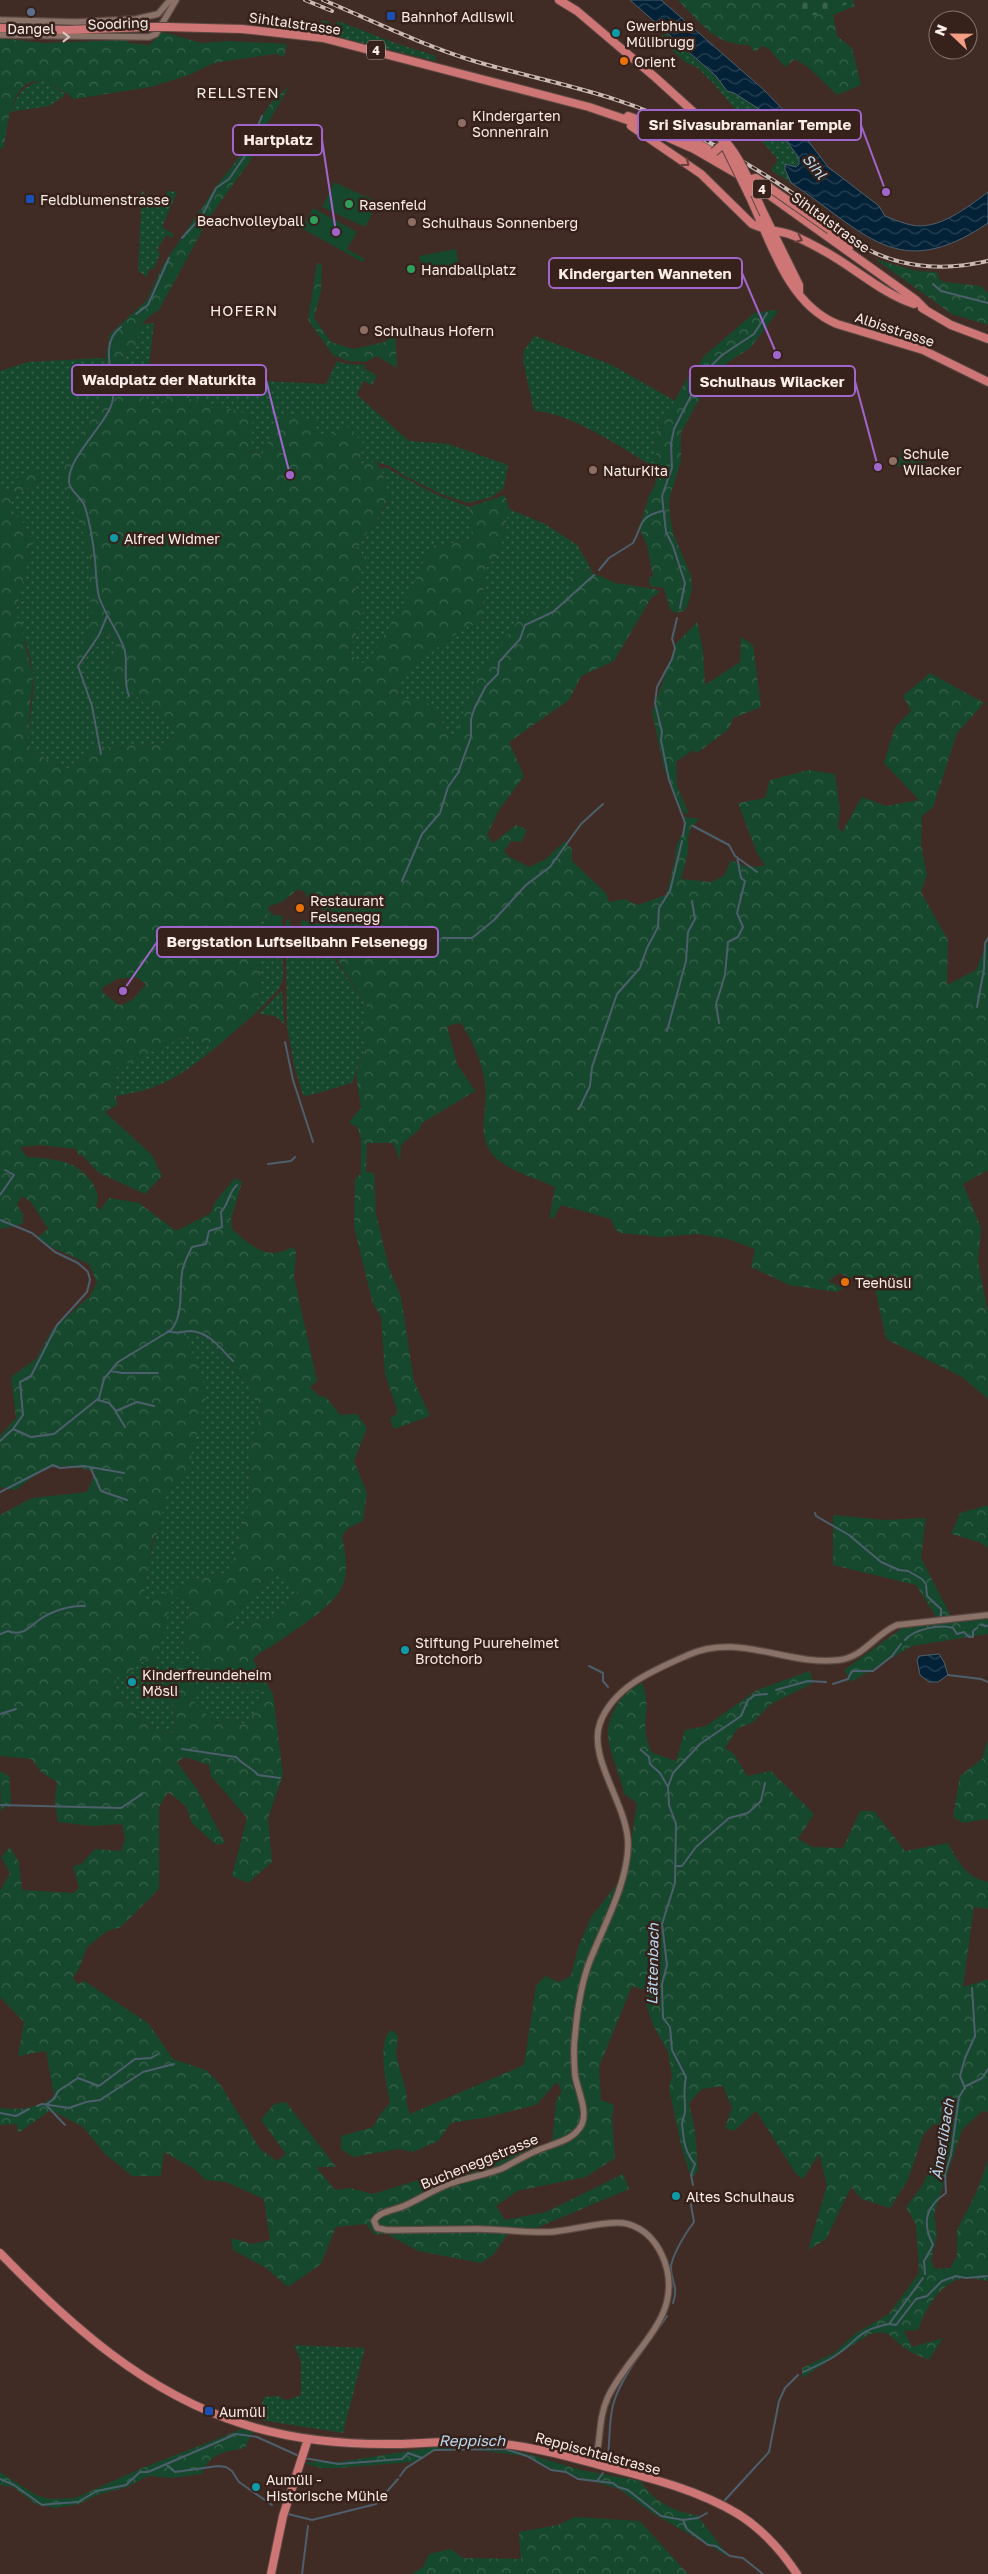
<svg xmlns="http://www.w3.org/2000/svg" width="988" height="2574" viewBox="0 0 988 2574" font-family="'Golos Text',sans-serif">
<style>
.grass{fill:url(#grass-dots)}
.forest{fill:url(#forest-crowns);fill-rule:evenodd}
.cemetery{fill:url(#cemetery-stones)}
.park{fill:#16482d}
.water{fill:url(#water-waves);stroke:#4d5f6c}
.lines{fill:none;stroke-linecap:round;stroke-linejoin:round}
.stream{stroke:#4d5f6c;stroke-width:2}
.minor-casing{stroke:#5a4841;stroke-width:8}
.major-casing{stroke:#5a4841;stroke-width:10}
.minor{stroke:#8a7269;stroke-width:5.5}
.major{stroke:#ce7575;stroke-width:8}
.rail-casing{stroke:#cabab4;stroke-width:4}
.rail{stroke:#36221b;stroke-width:2;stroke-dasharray:5.5;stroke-linecap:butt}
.major-bridge-casing{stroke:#5a4841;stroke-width:10;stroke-linecap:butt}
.major-bridge{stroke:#ce7575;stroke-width:8}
.oneway{stroke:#d8c7c1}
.oneway2{stroke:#6b3f3a}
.service-dot{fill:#5c6f8a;stroke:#36221b;stroke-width:2}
.transit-dot{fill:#1a4fb4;stroke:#36221b;stroke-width:2}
.culture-dot{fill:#0f9aa8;stroke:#36221b;stroke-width:2}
.food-dot{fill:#e8710a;stroke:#36221b;stroke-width:2}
.education-dot{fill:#8d6e63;stroke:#36221b;stroke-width:2}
.leisure-dot{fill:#2e9e5b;stroke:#36221b;stroke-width:2}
.labels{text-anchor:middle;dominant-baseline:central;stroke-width:5;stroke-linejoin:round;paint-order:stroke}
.shield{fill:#36221b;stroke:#bfafaa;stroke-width:1}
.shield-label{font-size:12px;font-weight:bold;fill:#faece7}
.poi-label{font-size:14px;fill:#faece7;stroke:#36221b;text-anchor:start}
.street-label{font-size:14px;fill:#faece7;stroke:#36221b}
.neighbourhood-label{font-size:15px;letter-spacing:1px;fill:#faece7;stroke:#36221b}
.water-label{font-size:15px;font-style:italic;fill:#b9d8f1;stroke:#36221b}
.leader{fill:none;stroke:#a166cb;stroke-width:2}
.callout-dot{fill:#a166cb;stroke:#36221b;stroke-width:2}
.callout{fill:#36221b;stroke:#a166cb;stroke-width:2}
.callout-label{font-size:15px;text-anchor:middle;font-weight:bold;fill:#faece7}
</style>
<defs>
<pattern id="grass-dots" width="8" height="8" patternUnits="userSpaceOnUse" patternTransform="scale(1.25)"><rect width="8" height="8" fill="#16482d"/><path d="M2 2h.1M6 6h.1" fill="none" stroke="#39634b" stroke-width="1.8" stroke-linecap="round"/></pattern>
<pattern id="forest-crowns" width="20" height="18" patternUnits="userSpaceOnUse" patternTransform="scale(1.25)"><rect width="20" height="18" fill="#16482d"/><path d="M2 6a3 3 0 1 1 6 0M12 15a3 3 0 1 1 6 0" fill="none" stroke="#39634b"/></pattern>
<pattern id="cemetery-stones" width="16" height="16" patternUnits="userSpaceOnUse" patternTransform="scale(1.25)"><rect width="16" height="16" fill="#16482d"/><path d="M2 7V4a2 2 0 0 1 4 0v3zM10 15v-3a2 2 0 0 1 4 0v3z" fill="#39634b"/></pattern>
<pattern id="water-waves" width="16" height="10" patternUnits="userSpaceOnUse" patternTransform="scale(1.25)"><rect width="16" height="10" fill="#032237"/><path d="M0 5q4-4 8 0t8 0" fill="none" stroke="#294254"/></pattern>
</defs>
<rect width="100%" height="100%" fill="#412c25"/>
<path class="grass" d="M322,20L336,25L338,21L395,43L436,56V61L318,32Z
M665,33L716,76L727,91L734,93L767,114L799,158V164L796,167L785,164V171L791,183L771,170L778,160L713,83L698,68L685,62L660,39Z
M39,81L47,82L64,93V96L49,106L10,112C17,96 22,87 39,81Z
M142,190L146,196L152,198V202L165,201L167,191L177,192L162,227L174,235L172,238L166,235L157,250L160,253L154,269H149L147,277L138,271Z
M154,323L148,376L326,384L337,361L346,364L365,365V369L377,376L372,385L363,381L357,395L409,441L448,444L508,465L504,488L492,497L468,503L441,494L405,476L390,466L376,462L359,464L363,443L321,439L274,428L262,455L150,405L137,389L124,366L127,351L138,345L137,333L142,324Z
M535,336L612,365L675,401L655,434L657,469C625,450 570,412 534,411L523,361L524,350Z
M101,358L106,359L108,378L105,397L59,475L83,532L92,568L88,587L93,617L76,663L79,667L105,630L116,647L107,670L179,734L166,743L91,748L69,769L44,758L27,744C29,721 35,696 33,674C32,658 22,630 15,615L33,541L20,518L10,515L12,495L41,482L39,469L9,492L0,490V371L28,362Z
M385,467L433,493L469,507L474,540L430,546L410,593L366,666L349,654L364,608L354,586L367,557L353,554L390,499L381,469Z
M509,509L545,524L577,545L593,572L582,568L568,577L572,595L566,600L560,597L547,609L522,616L464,709L456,741L425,699H400L398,684L411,667L468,624L481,626L485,569L500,553Z
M267,915H280L282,917L283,979L279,989L257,1012L262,950L251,930Z
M290,918L289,924L317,934L367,1005L361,1033L366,1047L352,1083L307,1096L303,1095L294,1065L287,1026L286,936L300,938V936L285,928L286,921Z
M282,990L284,1024L275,1016L259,1014Z
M186,1036L214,1049C179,1077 161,1089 116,1096L113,1069Z
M185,1332L214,1339L231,1368L248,1385L261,1413L250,1448L249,1503L231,1568L222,1574L206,1575L142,1603C149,1577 147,1550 160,1528Z
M279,1571L300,1590L268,1620L251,1622L239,1630L232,1628V1614Z
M172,1594L190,1606L183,1646L198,1653L204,1668L228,1674L243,1689L265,1692L247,1725L229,1718L216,1724L193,1702L169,1686L176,1729L172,1733C137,1728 136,1710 114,1687L118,1675L139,1661L155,1666Z
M294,2345L365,2348L343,2433L261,2420L260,2410L264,2397L280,2396L282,2399L288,2400L301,2395V2361Z"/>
<path class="forest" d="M678,0H852L855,6L833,15L837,36L852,48L861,85L837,95L809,68L795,59L785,67L768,48L762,46L755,52L749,45C714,45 701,23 678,0Z
M163,32L201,43L228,41L287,44L284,57L275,54L214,63L189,75L151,87L74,99C65,93 52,82 40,81C11,79 7,127 4,147L0,149V38L43,43L127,40L129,43L149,45Z
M290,85L261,135L250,161L209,218L159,310C144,319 136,327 138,345L127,351L124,366C132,380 141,402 158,407L172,394L253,415L251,451L262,455L274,428L289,415L313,420L321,439L348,427L363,443L359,464L376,462L381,469L390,498L353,554L368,557L354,586L364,608L349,654L366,665L410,593L430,546L474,540L469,507L505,495L509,509L500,553L485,569L481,626L468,625L411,667L398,685L400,699H425L455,740L464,709L480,671L522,616L547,609L560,596L566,599L572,596L568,577L582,568L615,583L655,589L660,592L651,598L614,661L581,676L569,700L509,742L524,776L499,810L487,835L493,843L516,825L527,830L521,842L511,841L504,851L508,856L529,867L546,859L565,841L572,849V861L606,893L609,902L624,899L638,905L666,895L675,860L676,846L684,830V817L700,819L691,827L688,838V853L681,879L711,882L724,876L731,860L747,867L765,866L757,853L738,803L765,798L770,780L809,770L835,774L840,809L838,828L842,832L862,797L886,806L919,800L884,763L895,727L911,711L903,696L930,673L984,703L957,733L933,807L922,816L921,844L927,875L921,892L948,940L947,985L976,970L988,940V1170L963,1184L981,1228L978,1262L988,1313V1399L962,1377L886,1339L875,1288L839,1273L828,1281L843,1288L837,1292L789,1285L751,1267L755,1249L728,1239L697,1234L662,1237L620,1233L615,1229L611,1219L561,1205L554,1217L549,1219L555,1187C536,1178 507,1171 493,1155C475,1134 489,1108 485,1084C482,1061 473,1042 461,1023L447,1026L457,1064L475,1091L422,1123L420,1129L401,1145L400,1160L393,1143H367L366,1172L374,1173L376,1214L389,1268L401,1297L414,1381L430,1416L394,1429L390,1418L398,1413L385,1374L381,1316L373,1304L354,1227L355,1179L361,1174V1138L357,1126H354L349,1122L361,1108L356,1076L366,1047L361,1033L367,1005L328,946L317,934L300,927L302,920L318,924L333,921L334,919L306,896L305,892L298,889L282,902L269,906L268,911L274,912L261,920L251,930L262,950L257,1012L214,1049L186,1036L113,1070L117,1105L105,1112L152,1155L162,1176L145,1194L99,1173L81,1154L79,1156L76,1149L40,1145L20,1147L27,1157C52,1159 75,1159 91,1181C97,1190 100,1196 96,1206L100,1210L109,1198L139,1203L176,1231L211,1213L215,1202L235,1178L242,1182L231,1219L232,1229C252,1246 266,1262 292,1247L296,1251L294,1277L317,1381L310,1387L319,1396L326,1397L340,1415L357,1414L367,1428L354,1461L367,1493L363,1521L348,1528L342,1536C345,1552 350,1573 341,1589C332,1607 291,1633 273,1645C262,1653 262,1649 253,1660L273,1694L283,1775L268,1818L272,1862L248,1883L232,1876L247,1818L211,1776L209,1765L185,1757L177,1762L197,1789L225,1843L216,1845L192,1823L186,1806L168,1792L159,1807V1889L121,1927L107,1931L87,1947L79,1969L73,1978L78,1984L84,1981L148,2023L173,2059L206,2070L220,2084L260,2149L277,2161L286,2154L261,2120L274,2104L286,2102L336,2167H316L335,2190L350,2188L373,2194L535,2144L540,2147L552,2143L556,2101L562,2091L557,2082L536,2105L488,2117L451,2123L438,2141L413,2152L399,2149L353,2157L341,2149V2136L373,2127L381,2113L390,2103C387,2086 376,2042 391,2030L398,2035L396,2055L407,2095L406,2102L410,2114L524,2065L536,1986L545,1976L559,1982L571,1976L578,1948L591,1917L622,1878L630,1850L637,1803L624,1794C619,1764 598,1740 614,1710C621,1697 629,1690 642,1683C651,1704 643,1716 646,1736C647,1742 650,1747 651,1752L676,1761L685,1730L706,1726L757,1690L810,1671L813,1683L771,1704L752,1723L738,1728L725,1748L734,1754L747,1776L771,1771L814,1814L798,1839L812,1847L843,1848L860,1811H874L905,1851L948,1843C958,1862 966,1877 988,1882V1909L974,1907L963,1987L988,1979V2112L982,2111L962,2130L934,2214L937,2235L931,2261L935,2269L950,2268L957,2256V2230L977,2191L988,2160V2281C980,2280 968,2277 960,2279C938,2285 925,2311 918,2330L904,2331L912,2347L943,2338L929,2360C920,2356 908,2352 901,2345C887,2334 890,2330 870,2334L802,2378V2368L834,2353L856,2333L889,2314L919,2273L916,2225L906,2207L922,2186L951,2127L934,2124L923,2135L908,2180L890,2208L862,2199L851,2187L826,2239L808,2250L827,2185L819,2154L803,2179L796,2174L756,2111L734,2131L725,2128L732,2108L723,2086L702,2089L689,2103L695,2131L698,2171L691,2178L681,2145L669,2088L672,2076L668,2052L653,2025L645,2001L649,1991L632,1986L599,2067L601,2100L614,2105L612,2118L615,2158L586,2177L517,2191L496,2206L505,2220L546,2212L623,2174L629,2189L527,2232L507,2235L493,2255L481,2263L418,2251L387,2234L375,2235L366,2224L336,2227L321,2264L288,2287L266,2268L233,2250L231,2238L252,2244L270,2240L264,2199L226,2182L205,2180L196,2170L164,2152L161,2176H132L105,2154L83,2127L51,2110L18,2133L17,2124L0,2125V2108C18,2110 40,2109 54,2096L46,2051L18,2056L24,2022L0,1997V1891L10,1873L1,1857L10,1847L19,1862L22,1890L73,1893L79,1888L73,1866L81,1864L95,1849L121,1851L125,1839L122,1824L92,1826L58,1822L55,1802L57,1782L41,1772L32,1759L0,1756V1515L32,1498L87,1492L95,1472C57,1460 45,1466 16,1490L0,1487V1436L16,1418L11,1377L36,1359L52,1330L90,1296L97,1283L89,1264L51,1247L38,1237L48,1229L31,1202L22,1196L17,1205L23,1214V1224L0,1229V490L9,492L16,478L40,468L41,482L12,495L10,515L20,518L33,541L15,615L22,622L25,646L33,674L27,744L44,758L69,769L91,748L166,743L179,734L107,670L116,647L106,630L78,667L76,663L93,617L88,587L92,568L83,532L59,475L105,397L108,378L106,355L110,334L147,300L163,265L215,188L247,147L253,130L270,104ZM136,977L146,984C136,995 135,1002 119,1005L102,992V988L117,979ZM185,1332L214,1339L231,1368L248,1385L261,1413L250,1448L249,1503L231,1568L222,1574L206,1575L143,1602L152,1542L160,1528L166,1490L186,1477L207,1393ZM279,1571L287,1583L300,1590L268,1620L251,1622L239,1630L232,1628V1614ZM173,1595L190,1606L183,1646L198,1653L204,1668L213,1678L228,1674L243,1689L265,1692L247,1725L229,1718L216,1724L194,1702L204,1684L193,1664L184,1660C163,1681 173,1701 176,1728L172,1733C137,1728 136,1710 114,1687L118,1675L129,1676L139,1661L155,1666Z
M875,259L916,271L937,272L940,280L945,282L981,286L988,293V325L952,314Z
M317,263L322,265L321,291L314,318L331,342L353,349L385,342L395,332L397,368L377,356L366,362L348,361L333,355L308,320Z
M775,310L778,312L750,348L727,363L709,381L681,433V461L669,500L670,515L673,533L691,576L692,590L687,607L684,611L675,613L670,609L664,588L650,586L649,578L653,576L647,545L639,528L649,496L655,485L657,469L655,434L690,374L694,372L704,356L754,313Z
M697,622L703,650L705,685L740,662L741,637L753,645L761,707L733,718L729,729L697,753L693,750L676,762L677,786L689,814L683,813L664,769L652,712L676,644Z
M988,1505V1548L979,1542L951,1534L960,1513Z
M833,1515L885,1520L926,1518L921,1558L954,1622L988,1617V1634L912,1646L851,1682L844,1670L905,1626L940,1623L916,1585L833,1565Z
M988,1739V1821L985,1819L963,1823L953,1817L960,1776L982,1759Z
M0,1771L10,1777C8,1787 13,1797 10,1807H4L1,1812Z
M242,2429L253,2432L245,2448C225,2452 210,2452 202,2474L172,2478L148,2476L127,2487L97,2495L79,2504L56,2508L37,2505L13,2487L0,2485V2472L36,2495L50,2499L75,2498L140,2469Z
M434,2447L521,2452L581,2470L640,2481C652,2500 675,2513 697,2515L729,2557L654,2514L619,2489L557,2471L524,2456L477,2450H436L413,2462L337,2468H321L303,2463L321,2461L339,2462Z
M575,2517L640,2521L688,2574H412L423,2567L429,2554L451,2549L463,2558L521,2559L519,2532L558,2525Z"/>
<path class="cemetery" d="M783,0H855L832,11L811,16Z"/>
<path class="park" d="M334,182L375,201L372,214L365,227L322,207Z
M313,208L357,232L347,249L365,259L363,262L299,227L301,224L304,225Z
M456,249L459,268L423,275L419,256Z
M902,448L927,454L922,473L897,466Z
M267,915H280L282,917L283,941L268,940Z"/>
<path class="water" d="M630,0H661L764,90L790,117L828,167L879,206L885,216C893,219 902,223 911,225C938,231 968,207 988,192V223C897,285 865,231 791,183L785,169V164L796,167L799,164V158L767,114L734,93L727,91L716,76Z
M939,1654L944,1662L948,1675L938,1682H929L920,1675L917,1660L919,1656Z"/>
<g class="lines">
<path class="stream" d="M182,238L202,216L216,188L229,179L247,153L262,116
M933,284L941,291L988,303
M136,314L148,305L169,258
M121,327C98,344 115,375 113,398C111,421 67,456 69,482C70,492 82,497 85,507C90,523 93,542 95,559C96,571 96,585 99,597C105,615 118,631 124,648C129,661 122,678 129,696
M707,370L722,355L754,334L767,313
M599,570L609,558L633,543C643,525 638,517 662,511
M680,608L685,583L673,546L666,532L662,496L672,468L671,444L674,429L698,382
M677,618L672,639L675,648L672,659L657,687L655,703L662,732L661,740L669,780L685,823L683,836
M101,754L92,706L78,666L99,635L107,616
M693,826L729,845L735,856L757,872
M402,881L422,834L440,813L448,787L458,773L471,737V719L475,707L486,686L498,674L499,662L520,639L525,625L553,612L594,575
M443,938H472L494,920L526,885L550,867L581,824L603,804
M977,1007L984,969L985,943L988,938
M719,1023L716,1004L725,975L728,942L738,937L743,927L737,913L745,881L741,878L737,857
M667,1031L686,961L688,932L695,919L692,901
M285,1042L293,1080L313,1142
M579,1109L590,1086L592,1067L617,994L640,968L647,948L658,927L659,908L670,891L682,841
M268,1164L291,1161L295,1157
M0,1195L14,1175L5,1170
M0,1220L32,1233L55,1252L78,1263L88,1272L90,1280L87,1292L57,1325L31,1376L20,1382L23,1415L13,1429
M168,1331C181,1335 181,1331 191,1331C209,1332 221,1349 233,1361
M111,1371L122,1373H158
M98,1400L109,1403L116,1411L137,1402L154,1406
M116,1412L125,1427
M0,1441L13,1429L31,1437L54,1434L99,1398L104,1379L118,1362L171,1330C184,1314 179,1292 182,1273C183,1264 188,1255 192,1247L206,1244L209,1231L222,1227L221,1212C229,1204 229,1191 237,1185
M90,1467L101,1491L127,1500
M0,1492L53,1465L60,1468L84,1466L124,1473
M815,1513L816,1516L849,1535L881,1562L899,1570L908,1571L922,1579L926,1584L927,1596L941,1609V1617
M981,1625L988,1626
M0,1634L8,1631C22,1637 29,1627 39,1620C51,1611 71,1605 85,1606
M905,1640C914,1629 940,1624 953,1628L957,1634L964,1632L969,1637H973V1631L977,1628
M589,1666L603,1673V1681L608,1687
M948,1675L981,1679L988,1682
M833,1684L848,1679L852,1671H873L892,1656L901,1644
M776,1690L808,1681L826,1682
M0,1714L16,1709
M182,1749L236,1757C243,1765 251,1767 258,1775L280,1778
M641,1750L649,1757L650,1764L660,1773L668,1787
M0,1805L121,1808L142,1794
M675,1866H682L696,1847L729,1818L748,1813L761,1801L765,1783
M965,2088L960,2076L965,2058L975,2036L972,1988
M47,2104L54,2099L58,2091L78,2078L99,2086L135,2059L151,2058L158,2054
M37,2106L42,2104L69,2108L86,2102L100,2100L143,2072L174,2064
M47,2106L65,2125
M0,2113L16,2116L29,2109
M693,2185L691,2175L695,2164C684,2151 684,2140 682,2124C682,2119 686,2114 685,2109C685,2097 683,2089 686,2077L672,2050L670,2027L663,2018L662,1984L667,1965L662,1924L675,1883L676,1824L669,1805L668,1787L673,1773L700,1744L741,1716L748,1700L755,1695L767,1694
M925,2274L924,2261L933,2245C922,2223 925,2207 946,2193L945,2174L951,2155L959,2097L966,2086L982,2078L988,2069
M673,2303C679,2285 671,2283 671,2268C671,2256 687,2231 694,2222L691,2205L696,2193
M889,2324L896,2325L916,2299L927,2296L942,2281L956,2276L966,2278L988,2276
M803,2372C814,2367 826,2362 835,2356C859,2340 857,2330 889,2324L923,2278
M608,2455C610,2438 609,2421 613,2405C621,2375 650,2342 667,2316
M304,2458L338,2464L402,2459L408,2453L422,2458L434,2450L505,2449L527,2456L551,2470L566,2472L578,2479L613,2483L618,2487L628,2490L661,2516L683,2520L687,2529L708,2545L716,2546L730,2556L743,2558L763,2574
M167,2465L175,2472L218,2466L226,2467L232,2471L239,2482L272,2505
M400,2476L406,2468L422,2458
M0,2479L14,2485L42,2505L50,2504L78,2502L97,2491L126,2485L140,2472H148L236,2434L257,2437L299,2456
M597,2481L603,2473
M725,2500L769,2452L779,2401L785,2388L798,2375
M288,2514L312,2520L376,2504L398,2479
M683,2520L698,2518L707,2513
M302,2574L308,2526"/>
<g class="minor-casing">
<path id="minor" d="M0,20L76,22L136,19L158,14L170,0
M0,35L149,37L156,34L176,0
M595,2463C601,2441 598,2418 608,2397C622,2366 660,2333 667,2301C674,2271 659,2233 628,2224C609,2219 571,2231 549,2232C525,2233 501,2229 478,2229C447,2229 417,2230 387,2230L377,2228L374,2221C379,2211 395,2210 404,2206C420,2199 433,2190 449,2184C466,2178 484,2175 501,2169C513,2163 524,2156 536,2151C553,2143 573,2142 582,2124C588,2110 577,2089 575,2075C574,2062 573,2049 575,2036C577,2012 581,1985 589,1963C603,1927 627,1885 628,1846C629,1806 587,1759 600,1723C614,1686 654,1670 688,1655C738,1632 787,1666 839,1660C864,1657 875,1634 897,1625L988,1615"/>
</g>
<g class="major-casing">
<path id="major" d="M559,0L577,11L656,78L720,136
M167,27L242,29L323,38L589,107L633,122L694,149L751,182L916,300L925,309
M0,28L66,30L148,27
M628,116L680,134L736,164
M631,126L701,174L752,224C764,230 776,230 789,234C801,238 813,245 824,251C854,267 881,293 914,304
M748,193C770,238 786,303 837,324L923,350L988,382
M764,214L799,285V294
M830,230L850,246
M922,308L951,325L988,339
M0,2253C70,2325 145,2393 243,2424C293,2440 346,2445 399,2444C425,2443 452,2441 479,2442C525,2444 567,2456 611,2468C654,2479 700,2491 738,2514C762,2529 781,2550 797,2574
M271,2574L283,2516L308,2439"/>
</g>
<use href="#minor" class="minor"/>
<use href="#major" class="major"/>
<g class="rail-casing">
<path id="rail" d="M305,0L332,11
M323,0C373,21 422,45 474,61C544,82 620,93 685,129C722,149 760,170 795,195C815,208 832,225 851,239C891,268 941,272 988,261"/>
</g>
<use href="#rail" class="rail"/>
<g class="major-bridge-casing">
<path id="major-bridge" d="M148,27H167
M720,136C742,156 751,188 764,214
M720,136L747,191
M714,152L722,145
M748,193V180L756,178L830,230"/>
</g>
<use href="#major-bridge" class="major-bridge"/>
</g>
<defs><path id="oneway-chevron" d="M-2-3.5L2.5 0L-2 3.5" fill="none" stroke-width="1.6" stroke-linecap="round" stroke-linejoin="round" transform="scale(1.25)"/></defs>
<use class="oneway" href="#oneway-chevron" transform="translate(66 37)"/>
<g class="oneway2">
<use href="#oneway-chevron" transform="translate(686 163) rotate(37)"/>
<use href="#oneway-chevron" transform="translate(799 239) rotate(25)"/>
</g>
<circle class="service-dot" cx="31" cy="12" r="5"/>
<g class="transit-dot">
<rect x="386" y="11" width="10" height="10" rx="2.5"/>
<rect x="25" y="194" width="10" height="10" rx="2.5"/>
<rect x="204" y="2406" width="10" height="10" rx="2.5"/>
</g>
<g class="culture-dot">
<circle cx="616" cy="33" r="5"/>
<circle cx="114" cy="538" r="5"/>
<circle cx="405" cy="1650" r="5"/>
<circle cx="132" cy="1682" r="5"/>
<circle cx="676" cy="2196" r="5"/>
<circle cx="256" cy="2487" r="5"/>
</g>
<g class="food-dot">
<circle cx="624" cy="61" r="5"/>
<circle cx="300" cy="908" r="5"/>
<circle cx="845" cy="1282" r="5"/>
</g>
<g class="education-dot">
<circle cx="462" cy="123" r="5"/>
<circle cx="412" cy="222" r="5"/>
<circle cx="364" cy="330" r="5"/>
<circle cx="893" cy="461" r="5"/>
<circle cx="593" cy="470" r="5"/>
</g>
<g class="leisure-dot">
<circle cx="349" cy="204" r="5"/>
<circle cx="314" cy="220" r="5"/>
<circle cx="411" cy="269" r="5"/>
</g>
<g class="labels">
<g class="shield">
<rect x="367" y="40.5" width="18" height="19" rx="4"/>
<rect x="753" y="179.5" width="18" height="19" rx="4"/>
</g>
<g class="shield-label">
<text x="376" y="50">4</text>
<text x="762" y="189">4</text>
</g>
<g class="poi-label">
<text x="401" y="16">Bahnhof Adliswil</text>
<text x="626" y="25">Gwerbhus<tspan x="626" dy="16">Mülibrugg</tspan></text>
<text x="31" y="28" text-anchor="middle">Dangel</text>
<text x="634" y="61">Orient</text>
<text x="472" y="115">Kindergarten<tspan x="472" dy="16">Sonnenrain</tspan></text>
<text x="40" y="199">Feldblumenstrasse</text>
<text x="359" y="204">Rasenfeld</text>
<text x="304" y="220" text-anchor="end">Beachvolleyball</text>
<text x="422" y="222">Schulhaus Sonnenberg</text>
<text x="421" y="269">Handballplatz</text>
<text x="374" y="330">Schulhaus Hofern</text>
<text x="903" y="453">Schule<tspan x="903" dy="16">Wilacker</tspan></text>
<text x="603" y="470">NaturKita</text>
<text x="124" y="538">Alfred Widmer</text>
<text x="310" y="900">Restaurant<tspan x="310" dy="16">Felsenegg</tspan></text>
<text x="855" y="1282">Teehüsli</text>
<text x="415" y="1642">Stiftung Puureheimet<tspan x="415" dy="16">Brotchorb</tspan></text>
<text x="142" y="1674">Kinderfreundeheim<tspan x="142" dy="16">Mösli</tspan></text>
<text x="686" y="2196">Altes Schulhaus</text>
<text x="219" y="2411">Aumüli</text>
<text x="266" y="2479">Aumüli -<tspan x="266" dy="16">Historische Mühle</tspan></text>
</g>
<g class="street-label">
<text transform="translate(118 23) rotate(-2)">Soodring</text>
<text transform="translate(295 23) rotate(8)">Sihltalstrasse</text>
<text transform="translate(831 222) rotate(36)">Sihltalstrasse</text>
<text transform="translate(895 329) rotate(18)">Albisstrasse</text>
<text transform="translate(479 2161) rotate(-22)">Bucheneggstrasse</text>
<text transform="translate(598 2453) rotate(15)">Reppischtalstrasse</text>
</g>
<g class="neighbourhood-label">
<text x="238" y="92">RELLSTEN</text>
<text x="244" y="310">HOFERN</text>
</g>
<g class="water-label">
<text transform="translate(815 166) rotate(50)">Sihl</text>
<text transform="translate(652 1964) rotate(-89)">Lättenbach</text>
<text transform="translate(942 2139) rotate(-81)">Ämerlibach</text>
<text x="472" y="2440">Reppisch</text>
</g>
</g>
<path class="leader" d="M886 192L861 125M336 232L322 140M777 355L742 273M290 475L266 380M878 467L855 381M123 991L157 942"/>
<g class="callout-dot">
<circle cx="886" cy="192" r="5"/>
<circle cx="336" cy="232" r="5"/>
<circle cx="777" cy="355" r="5"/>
<circle cx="290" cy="475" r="5"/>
<circle cx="878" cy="467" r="5"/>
<circle cx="123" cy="991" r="5"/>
</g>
<g class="callout">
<rect x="638" y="110" width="223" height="30" rx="5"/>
<rect x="233" y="125" width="89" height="30" rx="5"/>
<rect x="549" y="258" width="193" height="30" rx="5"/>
<rect x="72" y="365" width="194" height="30" rx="5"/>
<rect x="690" y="366" width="165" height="30" rx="5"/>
<rect x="157" y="927" width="281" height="30" rx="5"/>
</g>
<g class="callout-label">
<text x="750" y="130">Sri Sivasubramaniar Temple</text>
<text x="278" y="145">Hartplatz</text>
<text x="645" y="279">Kindergarten Wanneten</text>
<text x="169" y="385">Waldplatz der Naturkita</text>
<text x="772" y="387">Schulhaus Wilacker</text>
<text x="297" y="947">Bergstation Luftseilbahn Felsenegg</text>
</g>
<g transform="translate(953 35) rotate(292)"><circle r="24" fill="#36221b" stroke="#84736d"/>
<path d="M0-4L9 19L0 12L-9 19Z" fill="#f49e86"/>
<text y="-8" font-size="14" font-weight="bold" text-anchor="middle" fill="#faece7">N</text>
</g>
</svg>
